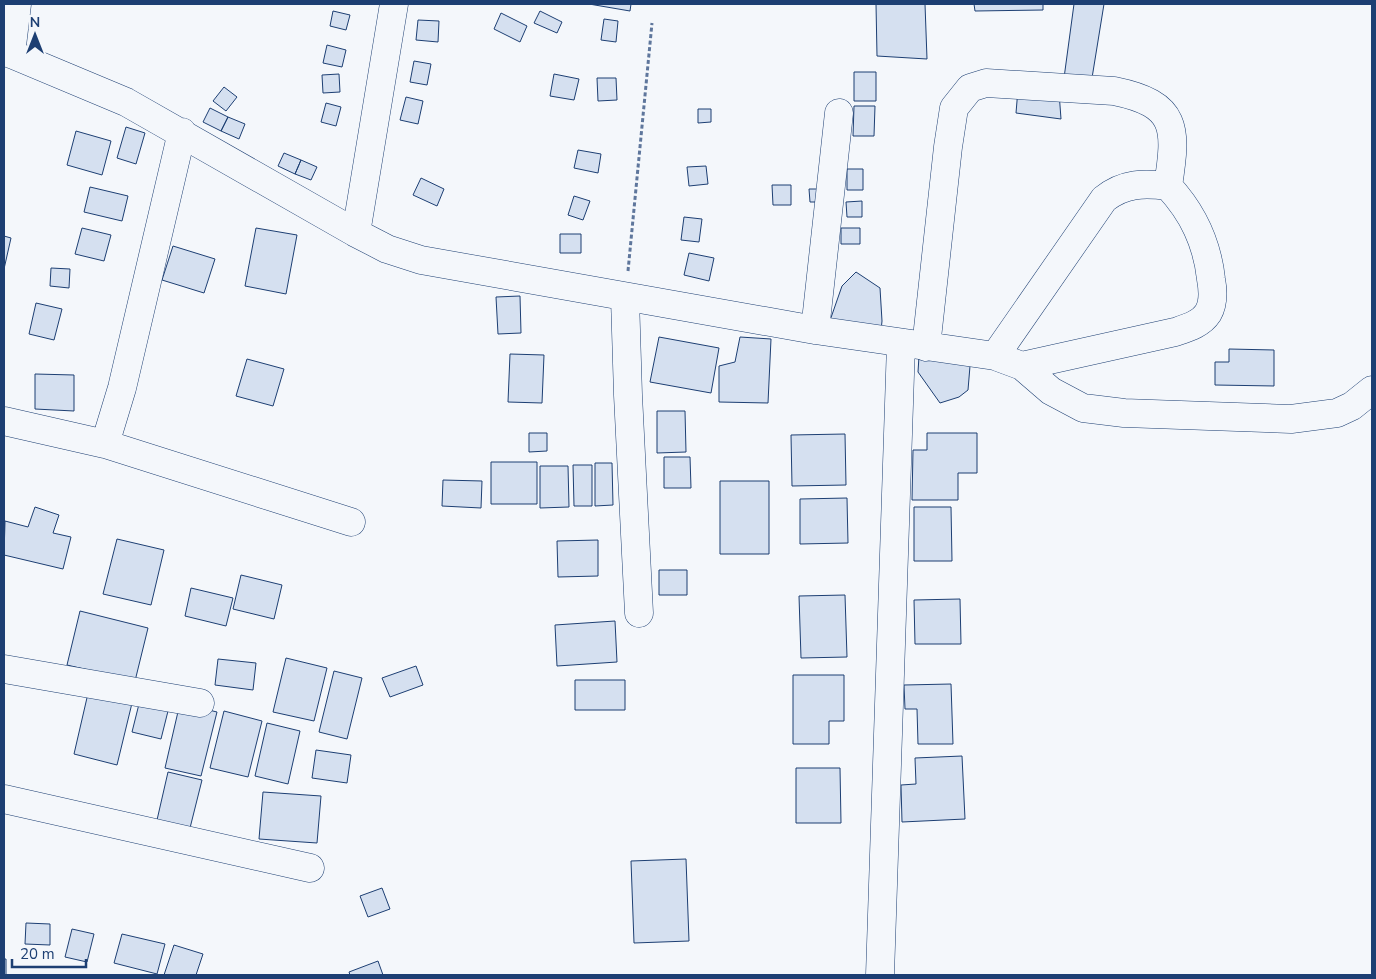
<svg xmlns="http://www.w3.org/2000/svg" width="1376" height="979" viewBox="0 0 1376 979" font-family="'Nunito Sans',sans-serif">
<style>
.building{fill:#d5e0f0;stroke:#1d3f73}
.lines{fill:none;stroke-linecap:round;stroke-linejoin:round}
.minor-casing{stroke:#1d3f73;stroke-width:29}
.path{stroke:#5e769c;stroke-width:3;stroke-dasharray:4 2.5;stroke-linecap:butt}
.minor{stroke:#f4f7fb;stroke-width:28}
</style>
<rect width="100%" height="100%" fill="#f4f7fb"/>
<path class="building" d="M589,4H631L630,11Z
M876,4H925L927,59L877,56Z
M974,4H1043V10L975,11Z
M1074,4H1104L1092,78H1064Z
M333,11L350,15L346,30L330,26Z
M540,11L562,22L557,33L534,23Z
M501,13L527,26L520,42L494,29Z
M604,19L618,21L616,42L601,40Z
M418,20L439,21L438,42L416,40Z
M327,45L346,50L342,67L323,63Z
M414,61L431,64L427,85L410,82Z
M854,72H876V101H854Z
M339,74L340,92L323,93L322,75Z
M554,74L579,79L574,100L550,96Z
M597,78H616L617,100L598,101Z
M224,87L237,97L226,111L213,101Z
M1018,89L1059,92L1061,119L1016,113Z
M406,97L423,101L418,124L400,120Z
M326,103L341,107L336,126L321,122Z
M854,106H875L874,136H853Z
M210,108L228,117L221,131L203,122Z
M698,109H711V122L698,123Z
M228,117L245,124L239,139L221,131Z
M126,127L145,133L136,164L117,158Z
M76,131L111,141L102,175L67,165Z
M578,150L601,154L598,173L574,168Z
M284,153L301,160L295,174L278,166Z
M301,160L317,167L311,180L295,174Z
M706,166L708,184L689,186L687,167Z
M847,169H863V190H847Z
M421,178L444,189L437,206L413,195Z
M772,185H791V205H773Z
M90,187L128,196L122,221L84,212Z
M809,189H820V202H810Z
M574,196L590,201L583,220L568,215Z
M862,201V217H847L846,202Z
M684,217L702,219L699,242L681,240Z
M82,228L111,235L104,261L75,254Z
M256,228L297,235L286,294L245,286Z
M841,228H860V244H841Z
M560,234H581V253H560Z
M4,236L11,238L4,269Z
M173,246L215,259L204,293L162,280Z
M689,253L714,258L709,281L684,275Z
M51,268L70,269L69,288L50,286Z
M856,272L880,288L882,321L880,341L826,332L842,286Z
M520,296L521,333L498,334L496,297Z
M36,303L62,309L54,340L29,334Z
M659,337L719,348L711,393L650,382Z
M740,337L771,339L768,403L719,402V366L735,362Z
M1229,349L1274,350V386L1215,385V362H1229Z
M510,354L544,355L542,403L508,402Z
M919,356L970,366L968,390L959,397L940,403L918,372Z
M247,359L284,369L273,406L236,396Z
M35,374L74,375V411L35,409Z
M657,411H685L686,452L657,453Z
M529,433H547V451L529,452Z
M927,433H977V473H958V500H912L913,450H927Z
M845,434L846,485L792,486L791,435Z
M664,457H690L691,488H664Z
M491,462H537V504H491Z
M595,463H612L613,505L595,506Z
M573,465H592V506H574Z
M540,466H568L569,507L540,508Z
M443,480L482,481L481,508L442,506Z
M720,481H769V554H720Z
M847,498L848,543L800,544V499Z
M35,507L59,515L53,533L71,537L63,569L4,555L5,521L28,527Z
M914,507H951L952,561H914Z
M117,539L164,550L151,605L103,594Z
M598,540V576L558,577L557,541Z
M659,570H687V595H659Z
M241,575L282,585L274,619L233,609Z
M191,588L233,598L226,626L185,616Z
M845,595L847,657L801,658L799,596Z
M960,599L961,644H915L914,600Z
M80,611L148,628L135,681L67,665Z
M615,621L617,662L557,666L555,625Z
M286,658L327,668L314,721L273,712Z
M218,659L256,663L253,690L215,685Z
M416,666L423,685L390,697L382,678Z
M334,671L362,678L347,739L319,732Z
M793,675H844V721H829V744H793Z
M575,680H625V710H575Z
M951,684L953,744H918L917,709H905L904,685Z
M89,689L133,699L117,765L74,754Z
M140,700L169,707L161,739L132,732Z
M180,703L217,712L201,776L165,768Z
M224,711L262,721L248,777L210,768Z
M267,723L300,731L288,784L255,776Z
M316,750L351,755L347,783L312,778Z
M962,756L965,819L902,822L901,785L916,784L915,758Z
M796,768H840L841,823H796Z
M168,772L202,780L190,828L157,820Z
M263,792L321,796L317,843L259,839Z
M686,859L689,941L634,943L631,861Z
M382,888L390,909L368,917L360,896Z
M26,923L50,924V945L25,944Z
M72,929L94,934L87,962L65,957Z
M122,934L165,944L157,974L114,963Z
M174,945L203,954L196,975H164Z
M4,959H6V975H4Z
M378,961L383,975H350L349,972Z"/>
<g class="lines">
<g class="minor-casing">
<path id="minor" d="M4,51L126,102L356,233L387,249L421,260L815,330L995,356L1022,366L1051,391L1083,408L1124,413L1291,419L1337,413L1352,406L1372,390
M11,54L17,4
M356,233L394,4
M625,298L628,395L639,613
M815,330L839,113
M926,347L948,147L954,108L970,88L986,83L1114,91C1178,104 1177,128 1168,186
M995,356L1104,199C1124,183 1144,183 1168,186C1193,213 1207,242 1211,279C1213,290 1214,303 1208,313C1201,324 1187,328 1175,332L1022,366
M4,421L105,444L122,388L182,132
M105,444L351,522
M4,669L200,703
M4,799L310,868
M880,975L901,344"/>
</g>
<path class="path" d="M628,271L652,23"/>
<use href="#minor" class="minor"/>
</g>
<rect width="1376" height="979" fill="none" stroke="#1d3f73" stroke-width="10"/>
<g transform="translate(35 35)" stroke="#f4f7fb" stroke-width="4" paint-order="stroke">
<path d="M0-4L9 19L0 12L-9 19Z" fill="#1d3f73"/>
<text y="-8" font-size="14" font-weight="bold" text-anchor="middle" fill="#1d3f73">N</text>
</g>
<path d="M12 959v8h74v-8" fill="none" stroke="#1d3f73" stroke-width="2.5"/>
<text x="20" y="959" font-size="15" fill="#1d3f73" stroke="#f4f7fb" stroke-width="4" paint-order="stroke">20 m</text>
</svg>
